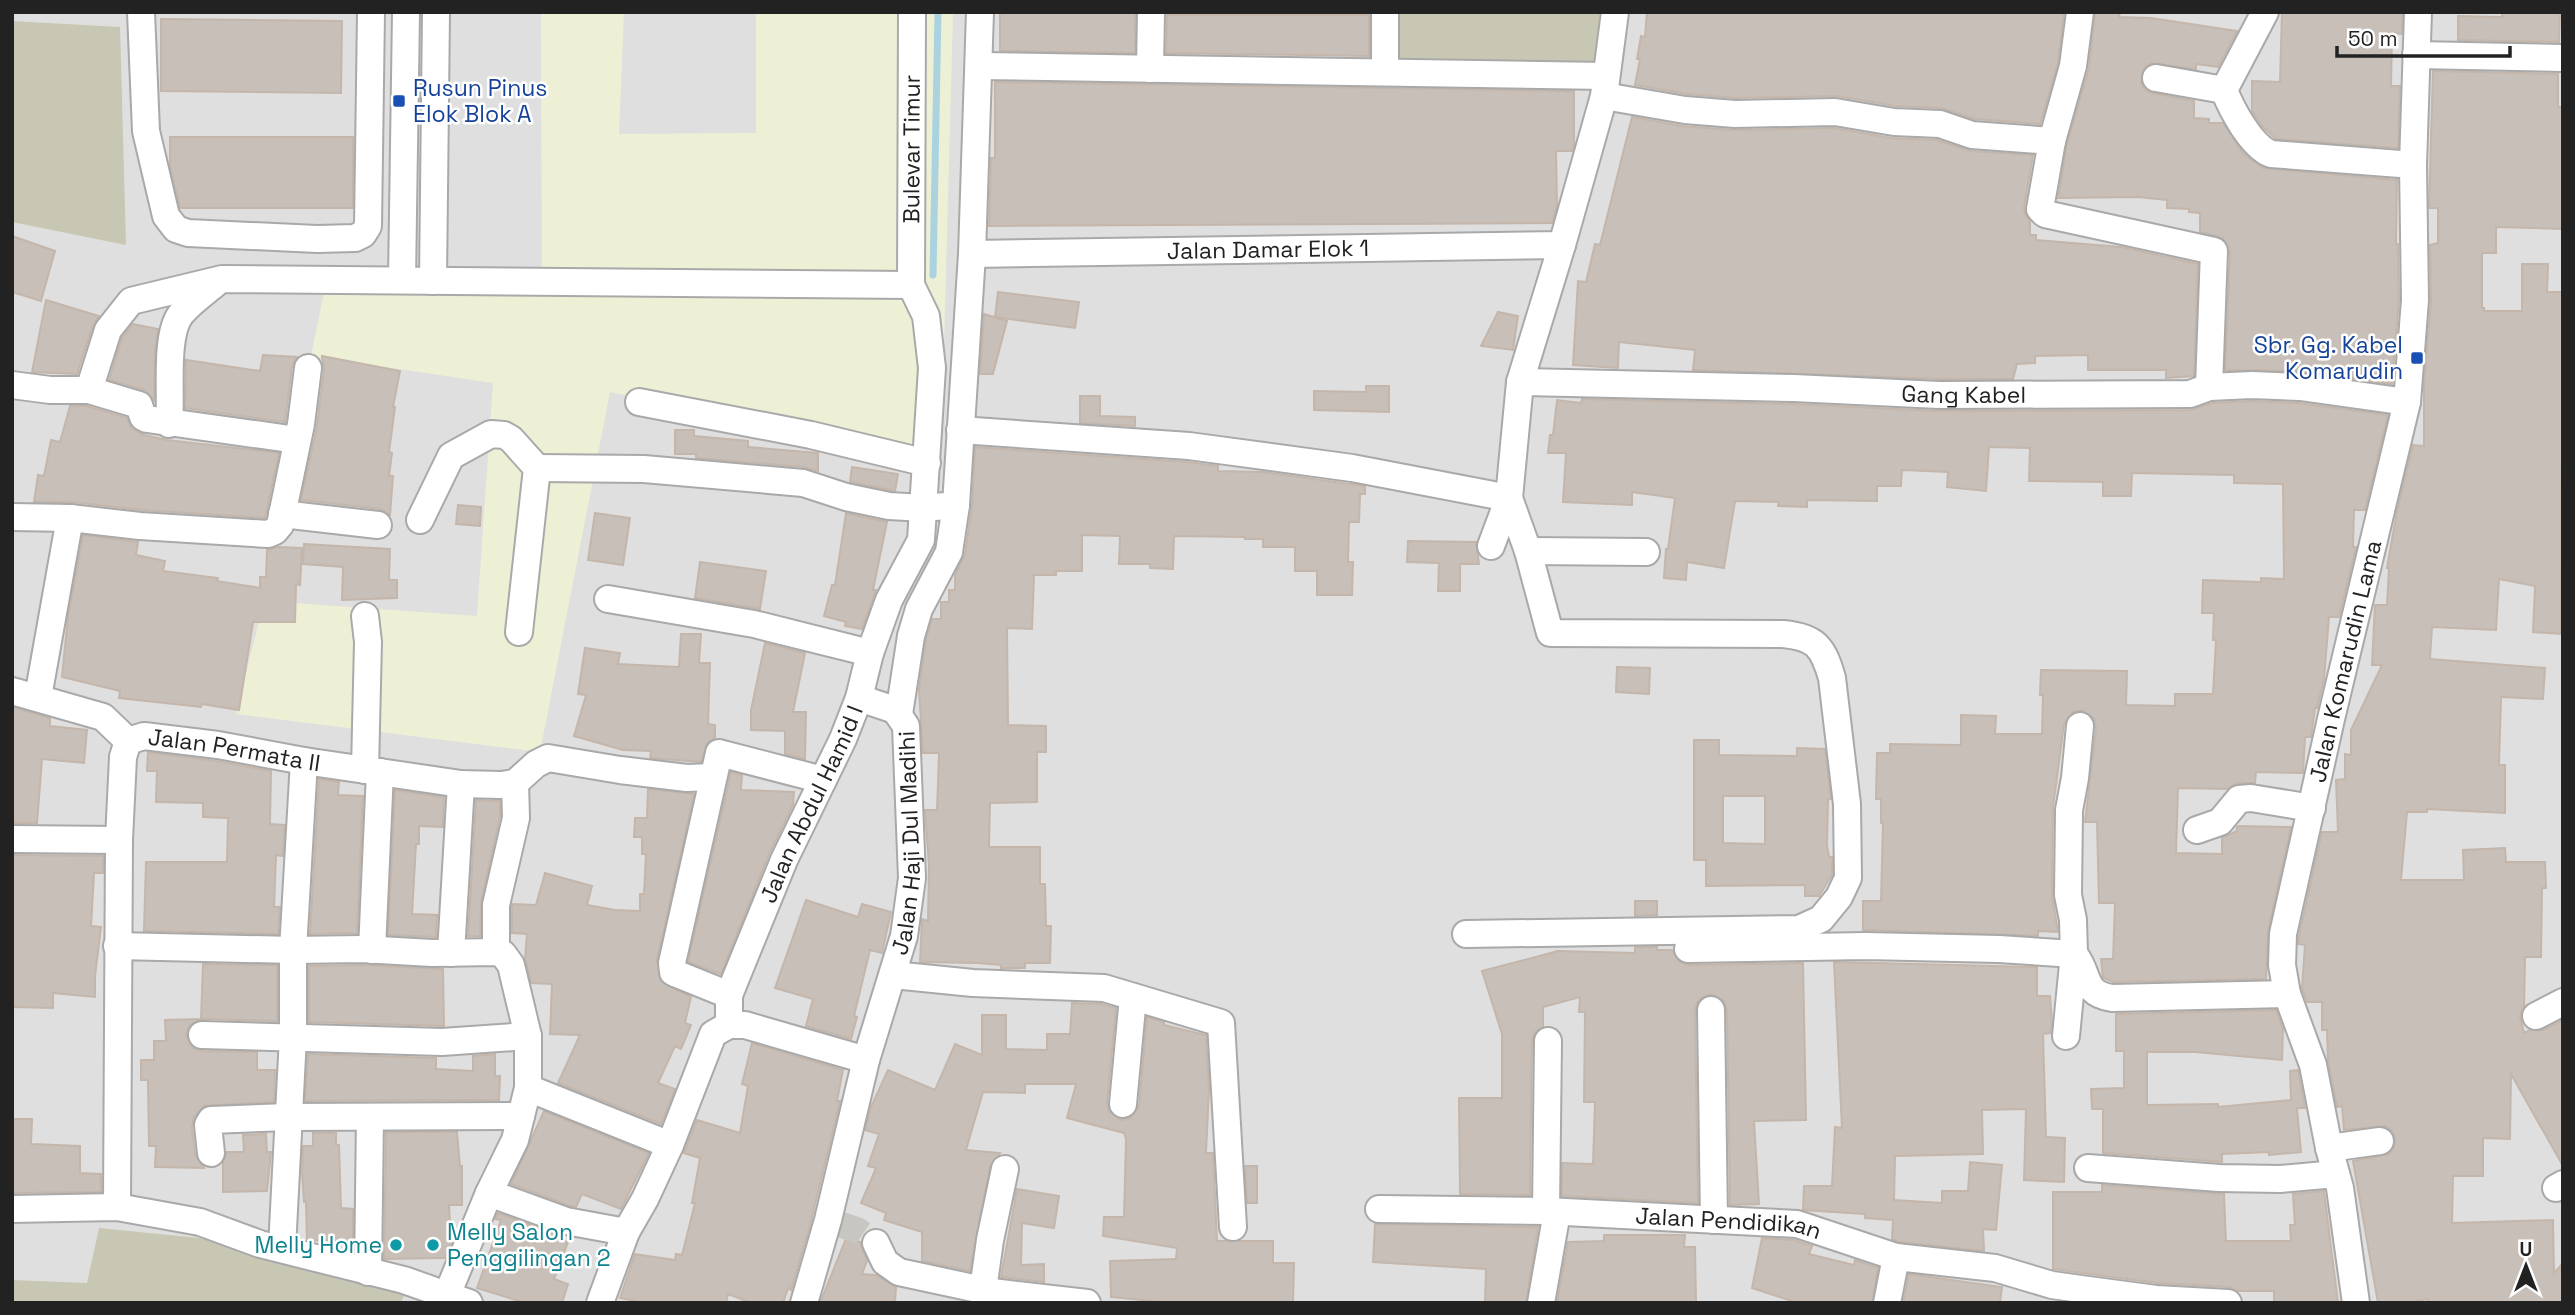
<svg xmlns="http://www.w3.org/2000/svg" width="2575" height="1315" viewBox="0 0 2575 1315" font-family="'Space Grotesk',sans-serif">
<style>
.residential{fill:#e0dfdf}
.construction{fill:#c7c7b4}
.farmland{fill:#eef0d5}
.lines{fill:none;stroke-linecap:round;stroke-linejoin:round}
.stream{stroke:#aad3df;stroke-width:7}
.building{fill:#c7bfb8;stroke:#c4b6ab;stroke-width:2;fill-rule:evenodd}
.minor-tunnel{stroke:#c8c6c1;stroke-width:26;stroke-dasharray:26 13;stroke-linecap:butt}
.minor-casing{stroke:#a9a9a9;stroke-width:30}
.minor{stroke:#fff;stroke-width:26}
.transit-dot{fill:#1a4fb4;stroke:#fff;stroke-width:2.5}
.culture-dot{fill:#0f9aa8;stroke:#fff;stroke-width:2.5}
.labels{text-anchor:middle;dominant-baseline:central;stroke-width:5;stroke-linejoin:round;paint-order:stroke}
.transit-label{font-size:23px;fill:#164399;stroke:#fff;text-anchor:start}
.street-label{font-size:23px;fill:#222;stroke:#fff}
.culture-label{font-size:23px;fill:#0d838f;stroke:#fff;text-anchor:start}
</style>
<rect width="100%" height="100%" fill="#f2efe9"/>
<path class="residential" d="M12,12H2563V1303H12Z"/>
<path class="construction" d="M1388,12H1600L1594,66L1388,65Z
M12,21L120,27L126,245L12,222Z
M99,1228L209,1239L405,1293L401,1303H12V1280L87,1283Z"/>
<path class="farmland" d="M541,12H624L619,134L756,133V12H953L941,456L610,392L540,752L236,714L264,601L477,616L493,383L311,356L326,282L542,294Z"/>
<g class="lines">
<path class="stream" d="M933,275L938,12"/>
</g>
<path class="building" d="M1000,12H1135V53L1000,51Z
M1647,12L1863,13L2064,12L2058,63L2040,124L1975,119L1941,108L1896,106L1837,96L1735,98L1687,94L1635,85L1640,59H1637L1641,36L1645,37Z
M2095,12H2120L2119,17L2151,18L2237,31L2218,67L2196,64V69L2151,63L2144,68L2141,83L2145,90L2153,93L2194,101V118L2209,119V123H2223L2244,154L2263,168L2397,180L2396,244H2398L2399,299L2392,384L2301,371L2225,370L2230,251L2223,238L2200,232V213L2189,212V209L2167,208V200L2138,197L2058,198L2067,144L2089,68Z
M2282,12H2402V34L2392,33L2391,86H2400L2398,148L2276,139L2262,126L2252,111V81L2280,82Z
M2502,12H2560L2559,42L2458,40V16L2502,17Z
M1167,15H1369V56L1166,53Z
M161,19L342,21L341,93L161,91Z
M2433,71L2558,74V107H2563V229L2496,227V253H2482V308H2484V311H2522V264H2548L2547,292H2563L2561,634L2533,632L2535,586L2499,579L2496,630L2432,627L2430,659L2545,668L2543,699L2501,697L2499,765H2505V813L2427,809V812H2407L2401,880H2464L2463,850L2505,848L2506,862H2545L2546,888H2542L2541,957H2525L2524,1006L2520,1016L2524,1033L2530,1030H2543L2563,1020V1166L2511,1074L2510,1139L2483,1138V1176H2453L2452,1223L2553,1220L2554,1273L2563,1263V1303H2428L2427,1299L2408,1303H2378L2353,1161L2389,1154L2394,1148L2395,1138L2392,1131L2385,1126L2344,1130L2342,1106L2337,1107L2328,1061L2327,1030H2322V1002H2307L2302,988L2305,945L2298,944L2299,936L2322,832H2338L2336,780L2345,779V754L2351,755V730L2382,665H2372L2375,605H2387L2389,568H2387L2397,511L2413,445L2424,446V382L2431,301L2430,245L2438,243V208H2429Z
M995,82L1574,91V146L1572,151H1556L1557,206L1552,223L989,226L991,158H995Z
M1632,117L1682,126L1734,130L1834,128L1891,138L1937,140L1971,151L2033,155L2024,207L2025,214L2030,221V235H2036V240L2121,247L2198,264L2194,376L2166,378V370H2088V355L2035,356V363L2017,364L2013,379H1939L1693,370L1695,350L1619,342L1618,368L1573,365L1578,281L1586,282L1595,244L1600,245Z
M170,137H353V208H180L170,166Z
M12,236L55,251L41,301L12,292Z
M998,292L1079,302L1075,328L995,317Z
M46,300L99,316L93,325L77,374L32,372Z
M1498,312L1518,316L1513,350L1481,346Z
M984,314L1007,321L993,374H980Z
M133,324L158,329L155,350L154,400L144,390L109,380L122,338Z
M263,355L297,357L292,366L285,422L185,408L186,360L260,371Z
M322,356L400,371L393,407H395L389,452L392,453L389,476H393L390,515L380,509L301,500L317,426L324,370Z
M1366,386H1389V412L1314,410V391L1366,392Z
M1080,396H1100V416L1135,417V426L1080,423Z
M1582,399L1793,404L1938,411L2190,410L2212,403L2252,401L2299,403L2388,415L2365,510H2354L2353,547H2356L2339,617H2329L2324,679L2317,708H2315L2311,737H2305L2303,773L2256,772L2255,783H2237L2227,789L2178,788L2176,853L2222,854V838L2237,831V827L2239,826L2291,827L2268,931L2266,979L2114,982L2103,978L2101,959H2113L2115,903H2099L2097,822H2085L2096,728L2094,719L2082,710L2073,712L2064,724L2053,807L2052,895L2058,932L2038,931V936L1863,930V901H1881L1883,823H1881V799H1876L1877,753H1890V744L1961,745V715L1996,716L1995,734H2042L2043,695H2040L2041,670L2127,671L2126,705L2175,706V694H2213L2216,640H2213L2214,613H2202L2203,580L2261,582V578L2284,579L2283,484L2234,483V475L2132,473L2131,496H2103V482L2029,481L2030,448L1989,447L1986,491L1947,487L1948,472L1902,470L1901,486H1877V501L1807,500V507L1778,506L1779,502L1735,501L1724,568L1687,562L1686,580L1664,578L1666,549H1668L1675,498L1632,492V505L1563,502L1566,453H1548L1550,435H1553L1557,400L1581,403Z
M70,406H87L127,418L131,428L144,435L167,440L279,453L265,518L141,510L72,502H34L38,475L44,476L51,440L60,442Z
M675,430H694V436L748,441V447L818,453V471L804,467L696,458V454H675Z
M975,447L1187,462L1218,466V471L1263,472L1365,486V494H1360L1359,522H1349L1348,562H1353L1352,595H1317V571H1295V547H1263V539H1245V537L1174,536L1173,569L1150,568V564H1119L1120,536L1082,535V571H1056V575H1034L1032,629L1007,628L1008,725L1046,726V752H1037V802L990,803L989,847H1040V884H1045L1046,926H1051L1050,963H1025V968H1001V965L978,963L920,962L922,919L928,921L929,866L925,810H937L939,753H923L919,690L926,639L932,619H941V602H949V590H955V575L965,554L972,506Z
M852,467L898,474L895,491L850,482Z
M458,505L481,507L480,526L456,524Z
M595,513L630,518L623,565L588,560Z
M846,513L887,522L873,590H876L862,629L845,626L846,622L824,616L832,585H835Z
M83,535L138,542L136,555L165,561L163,571L218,578L217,581L260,588V577H266L267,550L278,547L302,548L300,585L296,584L295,622H253L239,710L202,704L201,707L119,698L120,691L62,677L68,617Z
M1408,541L1476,542L1479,564H1460V591H1438L1439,563L1407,562Z
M304,544L390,549L389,580H397V598L342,600L343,567L303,564Z
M700,562L766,571L760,609L695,598Z
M681,634H701L699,663H710L708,724L715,725V738L707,743L701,762L650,758L651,751L623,750L574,736L586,695L578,694L585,648L620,653L618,664L679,667Z
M765,643L805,653L793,712H806L805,759L785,754V731L751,730V710Z
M1617,667L1650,668L1649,694L1616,692Z
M12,707L50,718V726L87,730L84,763L42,759L37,823H12Z
M1694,740H1719V755L1797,756V748L1825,749L1831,799H1828L1827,845L1829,857H1832V875L1819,896H1805V885L1706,886V860H1694ZM1723,796H1765V844L1723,843Z
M148,752L216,761L271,771L270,824L285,825L283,856L276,855L274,907H280L278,934L144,931L146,862H227L228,818L203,817V803L156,802L157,771H147Z
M731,772L742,775L741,790L794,792L793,805L769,854L721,974L688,962Z
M319,779L339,782L338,795L363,796L357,933L310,934Z
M648,789L694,794L657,960L661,981L691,997L685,1023L691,1025L681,1049L675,1046L658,1083L675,1089L661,1124L558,1083L580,1035L550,1034L552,984L531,983L525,959L527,934L512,933V904L536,905L545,873L592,886L587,905L615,910L640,911V894H644L646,854H642V837H634L635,818H647Z
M395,790L444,797L443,827L419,826V844H416L412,914L437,915L436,937L388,935Z
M476,800L500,801V816L481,902L480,936H468Z
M12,855L103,856V873H94L91,926L101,927L95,976V997L53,993V1008L12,1007Z
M806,900L858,917L862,904L891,912L882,953L870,950L854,1016L857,1017L851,1039L806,1026L813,999L775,988Z
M1635,901H1657V915L1635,916Z
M1635,947H1657V950H1672L1680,962L1688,965L1803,963L1806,1120L1754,1121L1759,1204L1730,1205L1727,1010L1724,1001L1711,994L1702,997L1697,1003L1695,1010L1698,1203L1562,1196V1163L1593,1164L1595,1102H1584L1585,1012H1579L1580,997L1543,1007V1027L1535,1032L1532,1040L1530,1195L1460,1194L1459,1098H1502V1034L1482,971L1558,951L1635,953Z
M1834,962L2037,967V996H2050L2052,1022L2050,1033L2043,1034L2046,1137L2065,1138L2064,1182L2024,1180L2026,1109L1982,1110L1983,1154L1895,1156L1894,1200L1942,1203V1191H1968L1970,1162L2002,1165L1996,1230L1983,1229L1984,1251L1899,1242L1892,1239L1893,1220L1865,1218V1214L1803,1210L1804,1186H1832L1835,1127L1842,1128Z
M203,964L277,965V1021L202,1019L189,1026L186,1035L193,1048L201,1051L257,1052V1070H275L274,1102L204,1106L194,1117L192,1127L195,1155L204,1168L155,1167L156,1146H149L148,1080H141V1060H154V1041H166L165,1020L201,1019Z
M362,965L443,969L444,1026L309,1022V966Z
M1072,1003L1101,1004L1116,1008L1107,1103L1109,1111L1121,1120L1130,1118L1139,1106L1147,1017L1164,1022V1025L1206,1035L1209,1089L1206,1153H1213L1217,1241H1273V1263H1294L1293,1303H1173L1111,1297L1110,1261L1176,1259L1177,1248L1103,1236L1104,1217H1124L1126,1139L1124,1133L1067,1118L1076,1084H1025V1093L983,1092L966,1150L1000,1153L990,1166L970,1271L922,1261V1232L884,1220L886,1213L861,1203L876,1168L868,1166L879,1134L865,1130L870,1109L888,1070L935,1090L955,1044L982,1055V1015H1006V1049L1047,1050V1034H1070Z
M2276,1010L2283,1029L2282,1060L2195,1052H2147V1105L2218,1104V1107L2291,1100L2290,1071L2298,1070L2305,1108H2297L2301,1152L2269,1155V1152L2222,1154V1162L2103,1153V1109H2092L2091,1089L2124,1088V1051H2116V1014Z
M752,1043L843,1070L837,1101H840L810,1225L791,1290L788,1288L783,1303H751L728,1294L726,1303H646L620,1298L635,1254L675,1260L676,1254L682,1255L695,1203H692L700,1158L684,1153L697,1120L740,1133L748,1086L742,1084Z
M308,1054L436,1058V1069L473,1071V1056L495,1054V1076H500L499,1100L305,1101Z
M544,1111L649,1153L621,1209L582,1194L576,1207L570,1206L511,1184Z
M12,1119H32L31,1144L80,1146V1173L101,1174V1192L12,1193Z
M386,1132H457L460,1166H462V1205H449L451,1243L445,1258L384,1259Z
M313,1133H336V1145H339L341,1208L353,1209V1242L307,1240L306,1201L304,1202L302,1173L303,1146H313Z
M266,1134L267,1152H271L267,1191L223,1192V1162L227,1152H244L243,1135Z
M1245,1166H1257V1203H1247Z
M2102,1185L2224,1194L2226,1241H2291L2290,1225H2295L2293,1194L2324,1191L2338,1303H2274V1291H2238L2229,1287L2157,1283L2053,1269V1192H2102Z
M1017,1189L1059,1196L1054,1228L1022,1223L1021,1265L1044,1264V1282L1001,1277Z
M498,1213L564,1237L562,1240L568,1242L554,1279L568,1284L562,1303H525L477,1288L501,1220L495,1219Z
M1375,1224L1538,1227L1526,1303H1485L1486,1269L1373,1262Z
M1604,1235H1685L1684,1247H1695L1696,1303H1557L1568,1242L1604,1241Z
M847,1236L860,1242L867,1261L862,1274L876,1275L896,1287L895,1303H820Z
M1762,1238L1794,1240L1812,1246L1809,1254L1854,1265L1855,1260L1878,1268L1872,1303H1798L1752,1288Z
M1909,1274L2002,1287L2000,1303H1903Z"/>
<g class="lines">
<path class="minor-tunnel" d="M839,1224L857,1230L876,1243"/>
<g class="minor-casing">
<g id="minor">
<path d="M141,12L146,131L166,216L176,229L188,233L317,239L355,238L363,234L368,226L371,12"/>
<path d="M2080,12L2073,66L2052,141L2040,209L2045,214L2214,251L2209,387"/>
<path d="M2265,12L2224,90C2232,110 2251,146 2271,154L2413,165"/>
<path d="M2416,55L2563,58"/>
<path d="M979,66L1606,76"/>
<path d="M1150,69L1151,12"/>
<path d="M1385,72V12"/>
<path d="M2156,78L2224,90"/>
<path d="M1604,96L1685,110L1735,114L1835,112L1894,122L1940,124L1972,135L2052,141"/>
<path id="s1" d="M972,254L1562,245L1604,96L1615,12"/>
<path d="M402,280L406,12"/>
<path d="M433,281L436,12"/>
<path id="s2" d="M1520,382L1794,388L1939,395L2190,394L2209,387L2252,385L2300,387L2407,402"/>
<path d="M12,385L50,390H89L139,405L143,417L147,419L297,440"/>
<path d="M89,390L108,330L131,301L222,279L911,285"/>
<path d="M639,402L811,435L927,463"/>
<path d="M169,424C172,396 164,335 181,314C191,302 204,293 215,284"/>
<path d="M960,430L1189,446L1352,468L1509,498L1528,551L1550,633L1783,634C1816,637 1823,647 1832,678L1847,804L1848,878L1839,897L1821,919L1799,929L1466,934"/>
<path d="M537,468L644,469L803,483L846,497L889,506L924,508L956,505L972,254L980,12"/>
<path d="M282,514L378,525"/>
<path d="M12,517L70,518"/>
<path d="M420,520L451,456L491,434L504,435L511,439L537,468L519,632"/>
<path d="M1491,546L1509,498L1520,382L1562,245"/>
<path d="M1528,551L1646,552"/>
<path d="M608,599L754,624L870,653"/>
<path d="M12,691L103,717L128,741"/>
<path d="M38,697L70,518L140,526L268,534L275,531L280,525L301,424L308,368"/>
<path d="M899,714L911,636L919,609L949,552L956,505"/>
<path id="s3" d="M128,741L144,736L218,745L304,761L461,784L501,785L515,783L536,764L548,758L620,770L687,778L713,777"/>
<path d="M365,770L368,642L365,616"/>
<path d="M2197,830L2220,822L2239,799L2251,798L2312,808"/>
<path d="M12,839L119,840"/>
<path d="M117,946L293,950L362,949L432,953L496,952L503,954L511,965L528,1036V1088L515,1140L489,1193L447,1295"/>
<path d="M1688,949L1866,946L1999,949L2074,954C2091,975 2081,993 2112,998L2287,994"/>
<path d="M372,950L380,772"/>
<path d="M496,952V905L516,818L515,783"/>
<path d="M451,953L461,784"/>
<path d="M893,975L973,983L1104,988L1221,1023L1233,1227"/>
<path d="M729,995L677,974L673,972L672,963L719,753L823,780"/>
<path d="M1711,1010L1714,1220"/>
<path d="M2536,1016L2563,1002"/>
<path id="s4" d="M729,1025V995L784,860L843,739L859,698L870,653L889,600L921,540L932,368L926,316L911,285L912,12"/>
<path d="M729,1025H745L866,1060"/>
<path d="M202,1035L442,1042L528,1036"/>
<path d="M2066,1036L2074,954L2073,920L2068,895L2069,810L2075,778L2080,726"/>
<path d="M528,1088L670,1145"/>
<path d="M1123,1104L1133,997"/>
<path d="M2329,1148L2380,1141"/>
<path d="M211,1153L208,1125L211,1120L288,1117L521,1116"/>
<path d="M2088,1168L2219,1178L2280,1179L2336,1174"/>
<path d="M2556,1188L2563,1184"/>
<path d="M489,1193L566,1221L626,1232"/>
<path d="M117,1207L119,840L123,757L128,741"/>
<path d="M12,1209L117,1207L200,1222L260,1244L404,1280L469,1303"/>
<path id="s5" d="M1379,1209L1546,1211L1797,1224L1896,1257L1995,1268L2052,1285L2088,1290L2156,1299L2228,1303"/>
<path d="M1546,1211L1548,1041"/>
<path d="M876,1243L885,1262L899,1272L992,1292L1087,1303"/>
<path d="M282,1248L293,1037V950L304,761"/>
<path d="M368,1272L370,1117"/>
<path d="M983,1290L990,1240L1005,1169"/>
<path d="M600,1303L626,1232L645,1199L670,1145L713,1034L729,1025"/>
<path id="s6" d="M804,1303L828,1220L866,1060L904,936L912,878L906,726L895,710L859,698"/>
<path d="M1541,1303L1557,1212"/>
<path d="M1887,1303L1896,1257"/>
<path id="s7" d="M2356,1303L2340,1188L2329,1148L2313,1065L2287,994L2282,965L2283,934L2331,719L2407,402L2415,300L2413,165L2418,12"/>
</g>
</g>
<use href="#minor" class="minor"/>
</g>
<g class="transit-dot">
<rect x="392" y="94" width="14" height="14" rx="3.5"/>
<rect x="2410" y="351" width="14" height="14" rx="3.5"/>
</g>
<g class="culture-dot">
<circle cx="396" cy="1245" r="7"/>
<circle cx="433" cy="1245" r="7"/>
</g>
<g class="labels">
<g class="transit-label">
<text x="413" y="88">Rusun Pinus<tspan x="413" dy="26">Elok Blok A</tspan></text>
<text x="2403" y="345" text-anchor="end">Sbr. Gg. Kabel<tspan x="2403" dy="26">Komarudin</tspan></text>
</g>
<g class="street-label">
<text stroke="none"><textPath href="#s4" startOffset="920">Bulevar Timur</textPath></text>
<text stroke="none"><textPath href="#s1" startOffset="296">Jalan Damar Elok 1</textPath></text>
<text stroke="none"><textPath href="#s2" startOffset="444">Gang Kabel</textPath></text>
<text stroke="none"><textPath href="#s7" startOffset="658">Jalan Komarudin Lama</textPath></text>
<text stroke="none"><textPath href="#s3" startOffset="108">Jalan Permata II</textPath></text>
<text stroke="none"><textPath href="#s4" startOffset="238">Jalan Abdul Hamid I</textPath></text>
<text stroke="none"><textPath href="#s6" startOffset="474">Jalan Haji Dul Madihi</textPath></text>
<text stroke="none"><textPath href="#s5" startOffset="350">Jalan Pendidikan</textPath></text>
</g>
<g class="culture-label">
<text x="447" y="1232">Melly Salon<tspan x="447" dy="26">Penggilingan 2</tspan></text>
<text x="382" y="1245" text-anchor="end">Melly Home</text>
</g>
</g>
<rect width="2575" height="1315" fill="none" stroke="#222222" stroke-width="28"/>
<g transform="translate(2526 1266)" stroke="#ffffff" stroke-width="5" paint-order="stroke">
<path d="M0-5L12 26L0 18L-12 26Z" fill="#222222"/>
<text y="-10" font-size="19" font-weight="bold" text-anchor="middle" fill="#222222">U</text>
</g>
<path d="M2337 46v10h173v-10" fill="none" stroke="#222222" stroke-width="3.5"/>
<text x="2348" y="46" font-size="21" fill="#222222" stroke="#ffffff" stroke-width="5" paint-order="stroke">50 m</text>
</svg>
